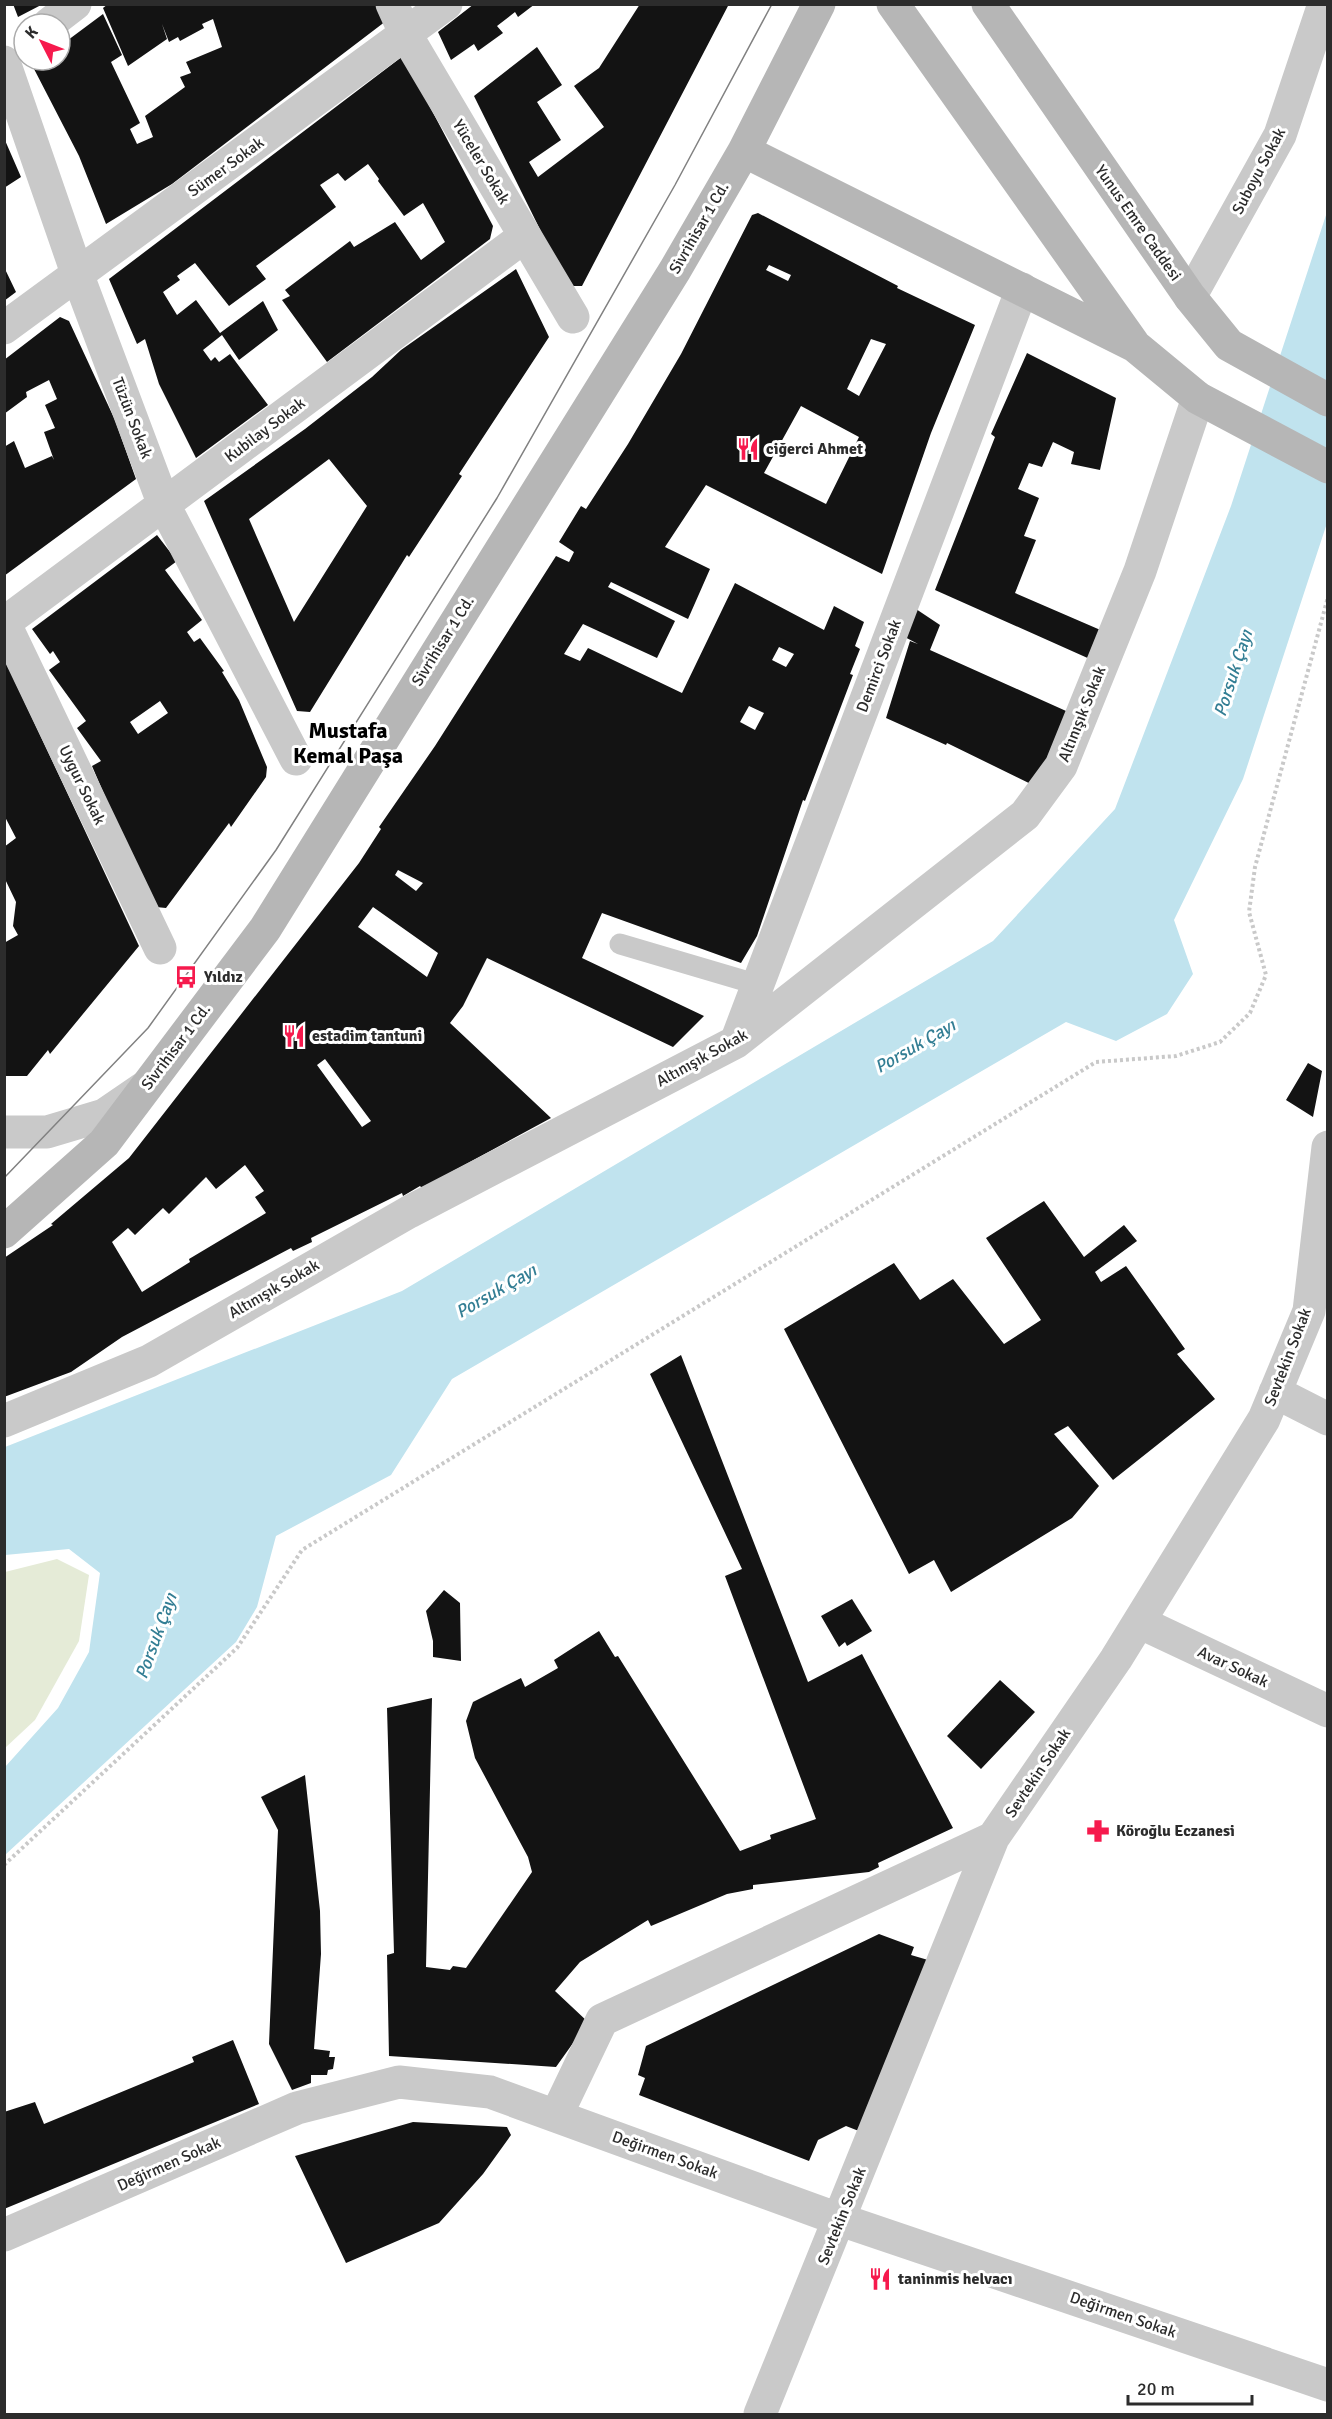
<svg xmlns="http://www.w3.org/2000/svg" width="1332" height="2419" viewBox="0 0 1332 2419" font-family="Signika,sans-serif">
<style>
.green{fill:#e5ebd7}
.water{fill:#c0e3ee}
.building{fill:#131313;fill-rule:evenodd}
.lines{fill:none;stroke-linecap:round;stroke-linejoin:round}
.path{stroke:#c9c9c9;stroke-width:4;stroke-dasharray:3 3;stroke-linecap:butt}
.lane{stroke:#c9c9c9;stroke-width:21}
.street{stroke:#c9c9c9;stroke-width:33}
.secondary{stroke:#b6b6b6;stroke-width:33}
.tram{stroke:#818181;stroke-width:1.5}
.labels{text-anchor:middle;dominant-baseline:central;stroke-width:6;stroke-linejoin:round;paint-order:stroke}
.street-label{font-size:16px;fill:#2c2c2c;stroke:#fff}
.poi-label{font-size:16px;font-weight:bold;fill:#2c2c2c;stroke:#fff;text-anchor:start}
.water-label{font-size:18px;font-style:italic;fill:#337e94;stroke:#fff}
.district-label{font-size:22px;font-weight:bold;fill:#000;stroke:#fff}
</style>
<rect width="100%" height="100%" fill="#fff"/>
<path class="green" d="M57,1559L89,1575L79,1641L35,1720L5,1748V1572Z"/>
<path class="water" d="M1327,212V523L1243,779L1174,920L1193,974L1167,1014L1116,1041L1066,1022L452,1379L391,1475L276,1536L257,1607L236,1642L5,1855V1767L58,1708L89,1652L100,1573L69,1549L5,1555V1447L402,1291L993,941L1115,809L1231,506Z"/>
<path class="building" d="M13,4H43L18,17Z
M108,4H378L386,21L172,184L106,224L79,156L33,67L42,60H60V46L103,14L122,55L111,62L140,123L130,129L137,144L153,137L145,116L185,87L180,77L191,73L186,62L222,47L213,19L202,24L204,28L180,41L178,37L169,42L162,24L167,39L128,66L103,8Z
M474,4H535L518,17L515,12L497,26L503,33L478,51L474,44L451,60L438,32Z
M640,4H729L582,286H568L474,96L537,47L562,85L537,102L561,140L529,162L538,177L604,127L574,86L599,68Z
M403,56L493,226L490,239L327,362L282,300L290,296L285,290L350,241L354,247L395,222L421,260L445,242L423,203L404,216L378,181L379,179L368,164L345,181L338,173L320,185L336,207L256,266L266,279L229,306L195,263L177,276L180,280L163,292L177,315L196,300L220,333L263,301L278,330L239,360L222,335L203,350L211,361L215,357L219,362L230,354L268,405L196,458L159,384L145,339L137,344L109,279Z
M4,138L21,177L4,188Z
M758,213L898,286L897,288L975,325L931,433L882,574L706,485L665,547L710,569L688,619L611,582L608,587L675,621L657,658L583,624L564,654L580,661L588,648L682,693L735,583L824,630L834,606L864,622L855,646L860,649L850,674L853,675L805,801L803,800L757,936L741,963L602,913L582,958L704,1016L673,1047L487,958L463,1006L450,1023L551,1118L422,1188L420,1186L403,1196L402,1193L311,1238L312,1242L293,1251L291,1248L122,1337L71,1372L4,1397V1258L53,1225L51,1224L129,1158L359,863L381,829L379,827L435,746L556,556L569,562L574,552L559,542L581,506L586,509L628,444L681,354L752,215ZM769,265L791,275L788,281L766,270ZM871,339L886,344L859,396L847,389ZM801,406L859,437L826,504L764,473ZM779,647L794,654L786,667L772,660ZM749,706L764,713L755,730L740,722ZM398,870L423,883L416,891L395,875ZM373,907L438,953L427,977L358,927ZM325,1059L371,1121L362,1127L317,1065ZM245,1165L264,1191L255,1197L266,1213L189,1259L190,1262L142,1292L112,1242L128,1228L135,1235L163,1208L169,1214L206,1177L216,1189Z
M4,267L16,292L4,301Z
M516,269L549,337L459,474L462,476L409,557L407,555L310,712L297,711L204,501L305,429L372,377L401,350ZM329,459L367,506L294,622L249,519Z
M60,317L69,321L115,420L136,479L4,576V447L14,441L25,468L52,456L54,460L44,432L55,428L45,405L57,399L49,380L26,392L27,397L4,414V360Z
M1027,353L1116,398L1100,470L1071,464L1074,452L1053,442L1042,467L1029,463L1018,489L1039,498L1024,536L1036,540L1015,593L1112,635L1101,664L935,590L995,437L991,434Z
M157,535L177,561L165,570L202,620L187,632L194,642L200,638L224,671L222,672L239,700L267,767L266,777L231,827L229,823L166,908L156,907L107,801L92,766L101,761L77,728L86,721L49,670L60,662L53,651L50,654L32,629ZM160,701L168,713L138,734L130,722Z
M913,607L940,625L930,650L1075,715L1039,788L947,743L946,745L886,718L910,641L918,644L901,635Z
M4,658L139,946L50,1054L48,1050L27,1076H4V943L18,935L13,926L16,902L4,877V847L16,838L4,815Z
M1308,1063L1322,1071L1313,1117L1286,1100Z
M1044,1201L1084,1257L1124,1225L1137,1241L1095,1272L1101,1282L1126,1266L1185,1349L1177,1354L1215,1399L1113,1480L1068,1426L1054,1434L1099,1486L1072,1518L951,1592L934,1560L909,1574L784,1329L894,1263L920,1300L953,1279L1004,1344L1041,1320L986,1238Z
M681,1355L808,1682L862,1654L953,1828L878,1863L879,1867L869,1872L753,1885V1889L727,1894L651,1926L648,1920L580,1962L555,1991L588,2022L556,2067L389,2056L387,1955L394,1953L387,1708L432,1698L426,1967L450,1970L453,1966L466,1968L532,1872L528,1857L475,1758L466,1721L473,1702L521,1678L525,1687L558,1668L554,1660L599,1631L615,1657L618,1656L740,1851L771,1839L770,1835L816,1819L725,1576L742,1569L650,1374Z
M444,1590L460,1603L461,1661L433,1657V1641L426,1611Z
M852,1599L872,1631L847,1646L845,1642L839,1647L821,1616Z
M1000,1680L1035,1712L981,1769L947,1736Z
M305,1775L320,1911L321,1954L314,2049L330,2051L329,2057H335L333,2069L328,2070L327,2075H311V2083L292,2090L269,2044L278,1830L261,1797Z
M879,1934L914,1947L911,1955L928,1960L869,2135L846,2126L818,2140L809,2161L639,2095L645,2078L638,2075L646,2046Z
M233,2040L259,2104L4,2209V2112L35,2102L44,2124L194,2062L192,2057Z
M413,2122L507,2127L511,2135L483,2174L439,2223L346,2263L295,2156Z"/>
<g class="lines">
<path class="path" d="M4,1865L237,1648L302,1550L1096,1062L1176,1056L1220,1042L1250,1013L1266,975L1249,912L1255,867L1328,597"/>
<path class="lane" d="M620,944L759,985"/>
<path class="street" d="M392,4L406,35L573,317
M49,24L75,4
M4,62L78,276L164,505L296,759
M1190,297L1280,135L1324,4
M4,328L446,4
M4,622L160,948
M4,623L525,236
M736,1042L1022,289
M4,1132H47L104,1115L142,1089
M1275,1392L1328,1419
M4,1421L149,1361L409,1212L736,1042L1025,815L1061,766L1140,571L1198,398
M1139,1622L1328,1711
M556,2116L602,2020L993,1838
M4,2235L297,2108L399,2082L490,2092L841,2220L1328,2385
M760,2414L993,1838L1116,1659L1264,1419L1309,1311L1328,1147"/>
<path class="secondary" d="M893,4L1133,343
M988,4L1190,297L1229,345L1328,400
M744,151L1135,346L1198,398L1328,467
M4,1232L104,1143L265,929L675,270L744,151L819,4"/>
<path class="tram" d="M4,1178L148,1028L276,850L497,498L675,185L772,4"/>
</g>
<defs>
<g id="restaurant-bare" transform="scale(1.8)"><path d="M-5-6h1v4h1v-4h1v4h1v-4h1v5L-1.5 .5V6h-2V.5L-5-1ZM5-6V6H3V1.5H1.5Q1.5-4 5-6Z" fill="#f61a4d" stroke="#fff" stroke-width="2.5" paint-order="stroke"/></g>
<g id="bus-bare" transform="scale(1.8)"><path d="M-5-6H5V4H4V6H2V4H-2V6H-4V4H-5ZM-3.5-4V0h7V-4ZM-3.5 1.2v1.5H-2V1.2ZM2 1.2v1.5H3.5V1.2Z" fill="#f61a4d" stroke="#fff" stroke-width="2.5" paint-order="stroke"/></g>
<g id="pharmacy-bare" transform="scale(1.8)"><path d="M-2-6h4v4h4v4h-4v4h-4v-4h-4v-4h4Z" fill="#f61a4d" stroke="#fff" stroke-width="2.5" paint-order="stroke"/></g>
</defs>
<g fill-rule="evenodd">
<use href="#restaurant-bare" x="748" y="449"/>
<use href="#bus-bare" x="186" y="977"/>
<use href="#restaurant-bare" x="294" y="1036"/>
<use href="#pharmacy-bare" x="1098" y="1831"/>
<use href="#restaurant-bare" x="880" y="2279"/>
</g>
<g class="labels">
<g class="street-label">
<text transform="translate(481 162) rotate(59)">Yüceler Sokak</text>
<text transform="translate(226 167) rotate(-36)">Sümer Sokak</text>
<text transform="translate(1259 171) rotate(-62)">Suboyu Sokak</text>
<text transform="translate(1138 223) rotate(55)">Yunus Emre Caddesi</text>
<text transform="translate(699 228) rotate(-60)">Sivrihisar 1 Cd.</text>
<text transform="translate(132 418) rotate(69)">Tüzün Sokak</text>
<text transform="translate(265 430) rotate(-37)">Kubilay Sokak</text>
<text transform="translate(443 641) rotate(-58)">Sivrihisar 1 Cd.</text>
<text transform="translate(879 666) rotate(-69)">Demirci Sokak</text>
<text transform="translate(1082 714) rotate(-68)">Altınışık Sokak</text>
<text transform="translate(82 785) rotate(64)">Uygur Sokak</text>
<text transform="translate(176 1047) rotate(-53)">Sivrihisar 1 Cd.</text>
<text transform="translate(702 1058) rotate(-29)">Altınışık Sokak</text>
<text transform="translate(274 1289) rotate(-30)">Altınışık Sokak</text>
<text transform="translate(1288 1357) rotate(-69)">Sevtekin Sokak</text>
<text transform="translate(1233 1667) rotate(25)">Avar Sokak</text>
<text transform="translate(1038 1773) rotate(-56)">Sevtekin Sokak</text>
<text transform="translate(665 2155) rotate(20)">Değirmen Sokak</text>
<text transform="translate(169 2164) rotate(-24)">Değirmen Sokak</text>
<text transform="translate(842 2216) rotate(-68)">Sevtekin Sokak</text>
<text transform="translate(1123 2315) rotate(19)">Değirmen Sokak</text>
</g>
<g class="poi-label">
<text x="766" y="449">ciğerci Ahmet</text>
<text x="204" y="977">Yıldız</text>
<text x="312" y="1036">estadim tantuni</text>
<text x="1116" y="1831">Köroğlu Eczanesi</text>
<text x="898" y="2279">taninmis helvacı</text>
</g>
<g class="water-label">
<text transform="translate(1233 673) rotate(-72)">Porsuk Çayı</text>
<text transform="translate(915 1046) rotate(-30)">Porsuk Çayı</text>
<text transform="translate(496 1291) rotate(-30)">Porsuk Çayı</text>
<text transform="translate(156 1636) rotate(-70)">Porsuk Çayı</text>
</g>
<g class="district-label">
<text x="348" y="730">Mustafa<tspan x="348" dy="25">Kemal Paşa</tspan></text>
</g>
</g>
<rect width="1332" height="2419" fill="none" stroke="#2c2c2c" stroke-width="12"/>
<g transform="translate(42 42) rotate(312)"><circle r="28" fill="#ffffff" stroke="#ababab" stroke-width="1.5"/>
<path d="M0-4.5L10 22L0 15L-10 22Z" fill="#f61a4d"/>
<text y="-9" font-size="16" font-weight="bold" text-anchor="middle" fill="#2c2c2c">K</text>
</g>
<path d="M1128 2395v9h124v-9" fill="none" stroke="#2c2c2c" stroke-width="3"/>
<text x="1137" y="2395" font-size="18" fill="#2c2c2c" stroke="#ffffff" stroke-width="4.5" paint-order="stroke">20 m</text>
</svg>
